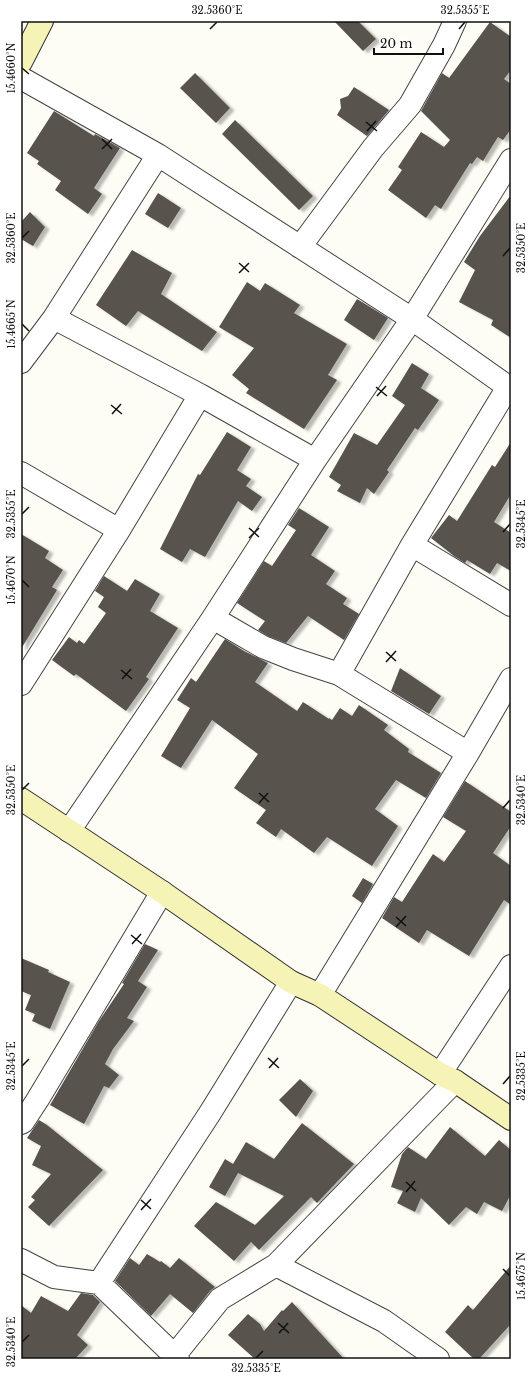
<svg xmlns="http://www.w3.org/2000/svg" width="532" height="1380" viewBox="0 0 532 1380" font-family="'Libre Baskerville',serif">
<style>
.building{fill:#58524e;filter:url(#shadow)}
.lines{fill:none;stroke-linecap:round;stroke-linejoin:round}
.street-casing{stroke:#434343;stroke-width:24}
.secondary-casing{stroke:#323232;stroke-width:24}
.street{stroke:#fff;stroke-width:22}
.secondary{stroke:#f6f3b7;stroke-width:22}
.ticks{fill:none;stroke:#101010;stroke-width:1.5}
.neatline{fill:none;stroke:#101010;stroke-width:1.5}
.ticks-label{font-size:10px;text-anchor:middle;fill:#101010}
</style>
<defs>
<filter id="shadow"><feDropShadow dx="4.5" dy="2.5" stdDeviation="1" flood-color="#0004"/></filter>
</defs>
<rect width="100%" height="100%" fill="#fefdf5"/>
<path class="building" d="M334,21H358L376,39L363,51Z
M490,22L511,37V70L504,79L511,84V129L503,140L498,137L483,161L477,157L472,164L470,163L441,209L435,205L426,218L388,190L402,170L398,167L421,132L444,147L450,140L421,111L442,73L449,78Z
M195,73L230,108L216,123L180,88Z
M354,87L389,110L367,136L337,115L341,108L340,99L348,96Z
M54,111L94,136L95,134L120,148L94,188L102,194L88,214L55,190L61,181L37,164L39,161L27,153Z
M235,120L313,196L299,210L222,134Z
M158,193L181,208L168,228L145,214Z
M511,195V338L491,325L493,320L459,302L475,270L464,262L480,236Z
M30,212L45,227L33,246L21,239V222Z
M132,250L172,273L161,294L217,332L202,351L138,311L126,326L96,305Z
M247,282L260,291L265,283L300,305L294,313L347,344L328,375L337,380L304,429L246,393L249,389L232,375L254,348L219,327Z
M357,299L388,318L374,340L344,320Z
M412,363L429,374L421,388L439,400L418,430L415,428L387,470L389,472L374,494L367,488L360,503L337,491L341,485L329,477L354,433L377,445L405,405L392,396Z
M227,432L251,447L237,470L251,479L246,486L262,497L252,511L238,501L205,557L190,549L182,562L160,549L198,474L200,475Z
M511,442V494L494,522L511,533V571L497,563L490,574L467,560L465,563L454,556L431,538L449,515L457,521L492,465L495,467Z
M299,508L329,527L311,555L335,571L326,584L347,598L343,604L359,614L344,640L308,616L286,643L268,636L258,630L265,621L237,603L264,561L272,566L296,530L288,525Z
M21,534L49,551L45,558L63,570L52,587L57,590L21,649Z
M104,576L127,591L135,579L160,594L150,611L178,628L146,677L149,679L126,711L76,674L74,676L52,660L69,637L77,643L79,640L84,644L106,613L98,607L104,597L95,591Z
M225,639L244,651L268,663L255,682L297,711L303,702L329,719V718L332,720L340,708L352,716L359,705L388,725L384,730L409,749L408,752L441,773L426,798L396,780L375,809L398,826L372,866L327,837L314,853L281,829L276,837L256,823L266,810L234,788L258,754L212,720L181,768L161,756L190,708L177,700L191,678L196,682Z
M400,668L441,696L429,714L391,691Z
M465,781L511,812V826L493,853L511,866V905L504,900L469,956L427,930L419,943L382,918L394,897L402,902L433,854L444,862L466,831L443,817Z
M363,878L373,884L362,903L352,896Z
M145,944L158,950L138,981L147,987L127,1018L134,1021L113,1049L105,1064L119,1075L109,1088L104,1086L84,1124L50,1105L99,1021L124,984L122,983Z
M21,958L49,970L48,972L70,982L50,1029L32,1021L35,1014L25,1010L31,995L21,991Z
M300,1079L313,1091L296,1117L279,1100Z
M39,1120L47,1125L103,1170L49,1226L28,1207L35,1200L31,1197L51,1174L32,1165L41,1146L27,1138Z
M302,1123L354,1164L317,1203L311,1197L259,1250L251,1242L234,1261L194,1226L216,1202L255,1225L284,1196L238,1173L225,1196L209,1187L225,1159L233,1164L246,1142L274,1159Z
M450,1127L485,1156L499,1140L511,1150V1194L502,1211L484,1202L477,1214L466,1207L449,1225L421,1198L415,1212L397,1203L403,1191L391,1187L402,1154L408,1147L426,1159Z
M147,1254L160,1262L161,1261L170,1268L179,1258L215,1287L210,1291L193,1313L170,1294L151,1316L115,1281L130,1258L139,1265Z
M511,1265V1324L479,1359H474L445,1332L468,1305L473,1310Z
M81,1293L93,1295L100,1302L77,1335L88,1345L75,1359H21V1305L31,1313L41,1296L68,1311Z
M292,1302L344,1359H255L228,1335L248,1314L260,1324L264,1331L282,1310L283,1311Z"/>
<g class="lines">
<g class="street-casing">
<path id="street" d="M21,78L158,155L412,319L511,389
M300,247L373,148L410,105L444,45L455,21
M54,318L200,395L315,460
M21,362L54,318L158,155
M21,473L119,530
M412,545L511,605
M213,618L263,647L293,659L339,674L468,753
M339,674L412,545L508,387
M21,684L119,530L200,395
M69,831L213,618L315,460L412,319L511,160
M320,995L468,753L511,679
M440,1074L511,966
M21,1123L23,1122L38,1099L162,892
M21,1260L54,1277L99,1283
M276,1265L384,1321L438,1359
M173,1359L174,1356L220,1299L276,1265L455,1081
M178,1359L99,1283L210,1113L291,982"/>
</g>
<g class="secondary-casing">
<path id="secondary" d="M21,62L42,21
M21,799L162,892L291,982L320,995L440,1074L455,1081L511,1119"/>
</g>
<use href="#street" class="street"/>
<use href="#secondary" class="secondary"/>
</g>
<path class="ticks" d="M210,29L217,22M459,29L465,22M22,68L29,74M366,122L377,131M367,131L376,121M102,139L112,149M102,149L112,139M22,238L29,231M503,256L510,248M239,263L249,272M239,273L249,263M22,324L29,331M376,387L387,396M377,396L386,386M111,405L122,414M112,414L121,404M22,514L29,507M249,528L259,537M503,532L510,524M249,538L259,528M22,580L29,587M386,652L396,661M386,662L396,651M121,670L132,679M122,679L131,669M22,790L29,783M259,793L269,802M259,803L268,793M503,808L510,800M396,917L406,926M396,927L406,916M131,935L142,944M132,944L141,934M268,1058L279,1068M22,1066L29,1059M269,1068L278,1058M503,1084L510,1076M406,1182L416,1191M406,1192L415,1181M141,1200L151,1209M141,1210L151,1199M503,1269L510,1276M278,1323L289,1333M279,1333L288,1323M22,1342L29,1335M256,1358L263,1351"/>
<rect width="532" height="1380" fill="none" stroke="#ffffff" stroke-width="44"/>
<path d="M374 48v6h69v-6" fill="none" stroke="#101010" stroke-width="2"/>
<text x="380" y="48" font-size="12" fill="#101010" stroke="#ffffff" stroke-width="3" paint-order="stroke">20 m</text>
<rect x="22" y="22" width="488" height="1336" class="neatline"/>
<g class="ticks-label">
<text x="217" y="14">32.5360°E</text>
<text x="465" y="14">32.5355°E</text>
<text transform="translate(11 68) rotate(-90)" y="4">15.4660°N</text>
<text transform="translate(11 238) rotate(-90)" y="4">32.5360°E</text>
<text transform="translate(521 248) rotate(-90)" y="4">32.5350°E</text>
<text transform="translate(11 324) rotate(-90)" y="4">15.4665°N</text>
<text transform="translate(11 514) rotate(-90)" y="4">32.5355°E</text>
<text transform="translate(521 524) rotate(-90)" y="4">32.5345°E</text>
<text transform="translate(11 580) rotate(-90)" y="4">15.4670°N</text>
<text transform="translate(11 790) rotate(-90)" y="4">32.5350°E</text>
<text transform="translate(521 800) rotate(-90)" y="4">32.5340°E</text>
<text transform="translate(11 1066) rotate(-90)" y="4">32.5345°E</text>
<text transform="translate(521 1076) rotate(-90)" y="4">32.5335°E</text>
<text transform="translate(521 1276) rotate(-90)" y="4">15.4675°N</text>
<text transform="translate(11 1342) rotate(-90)" y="4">32.5340°E</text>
<text x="256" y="1372">32.5335°E</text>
</g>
</svg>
